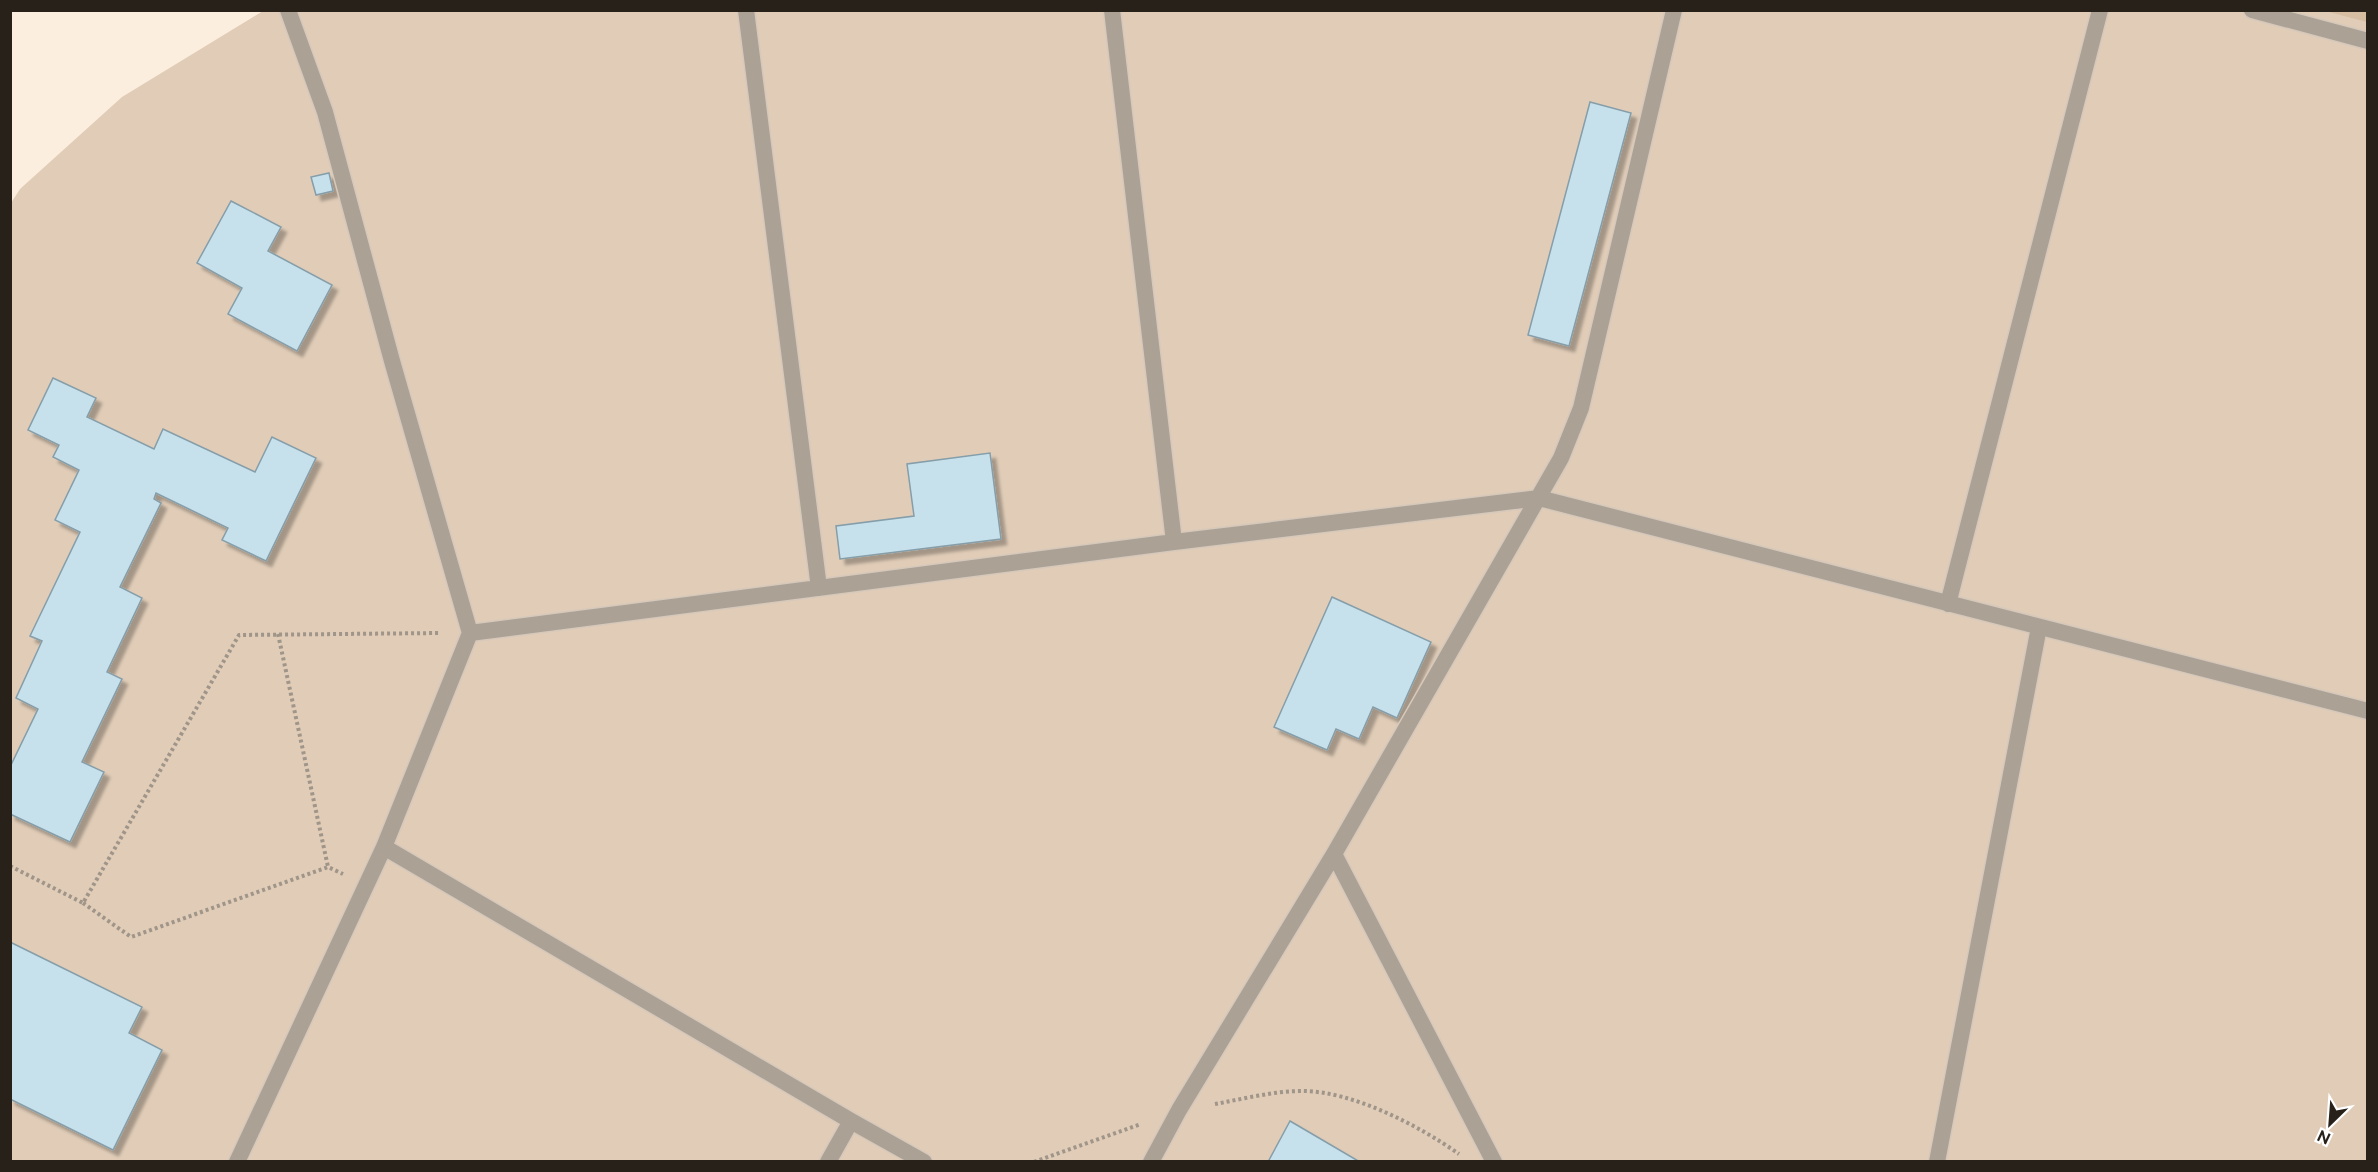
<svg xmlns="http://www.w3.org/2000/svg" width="2378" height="1172" viewBox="0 0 2378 1172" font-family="Raleway,sans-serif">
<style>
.green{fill:#e0ccb7}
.forest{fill:#d7bda2}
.building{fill:#c6e0ec;stroke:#859ea9;stroke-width:1.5;filter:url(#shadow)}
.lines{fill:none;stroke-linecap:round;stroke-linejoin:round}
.service-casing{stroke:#d6c9bb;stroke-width:19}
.path{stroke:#a09589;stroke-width:4;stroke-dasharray:3 3;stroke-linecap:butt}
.service{stroke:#aca195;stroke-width:16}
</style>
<defs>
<filter id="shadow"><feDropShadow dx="5.5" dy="5.5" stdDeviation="1.5" flood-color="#0004"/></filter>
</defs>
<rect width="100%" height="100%" fill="#fceede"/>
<path class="green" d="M263,11H2367V1161L11,1162V203L20,189L122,97Z"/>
<path class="forest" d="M2325,11H2367V22Z"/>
<path class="building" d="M1590,102L1631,113L1569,346L1528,335Z
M329,173L333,191L316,195L311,177Z
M231,201L281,227L268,251L332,285L297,351L228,314L242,288L197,263Z
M53,378L96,398L87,417L154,449L163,429L255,472L272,437L316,458L266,561L222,540L228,528L156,493L154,499L161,503L120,587L142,598L107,672L122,679L82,762L104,772L70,842L10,814V767L38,709L16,698L42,641L30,636L80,532L55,520L79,470L53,457L59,445L28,430Z
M990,453L1001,539L840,559L836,526L914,516L907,464Z
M1332,597L1431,642L1397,718L1373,707L1359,739L1336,729L1327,750L1274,727Z
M10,942L142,1007L129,1033L162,1050L113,1150L10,1099Z
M1290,1121L1360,1162H1268Z"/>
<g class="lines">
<g class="service-casing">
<path id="service" d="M746,10L819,588
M1112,10L1174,542
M2252,10L2368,41
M1948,604L2100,10
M470,633L1174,542L1539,498L2368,711
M384,847L851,1121L924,1162
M1334,854L1494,1162
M237,1162L384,847L470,633L392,361L325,112L288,10
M828,1162L851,1121
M1151,1162L1179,1110L1334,854L1561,458L1581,408L1674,10
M1937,1162L2039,627"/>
</g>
<path class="path" d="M278,634L328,867
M10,866L83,903L239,635L441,633
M83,903L131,937L328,867L343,874
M1215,1104C1243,1099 1273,1091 1302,1091C1352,1091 1418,1125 1459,1154
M1034,1162L1141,1124"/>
<use href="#service" class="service"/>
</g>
<rect width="2378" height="1172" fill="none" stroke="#28211a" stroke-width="24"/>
<g transform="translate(2330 1124) rotate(205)" stroke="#ffffff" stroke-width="4.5" paint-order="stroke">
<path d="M0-4.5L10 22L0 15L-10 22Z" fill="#28211a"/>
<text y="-9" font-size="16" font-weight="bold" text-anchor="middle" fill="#28211a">N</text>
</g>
</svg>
